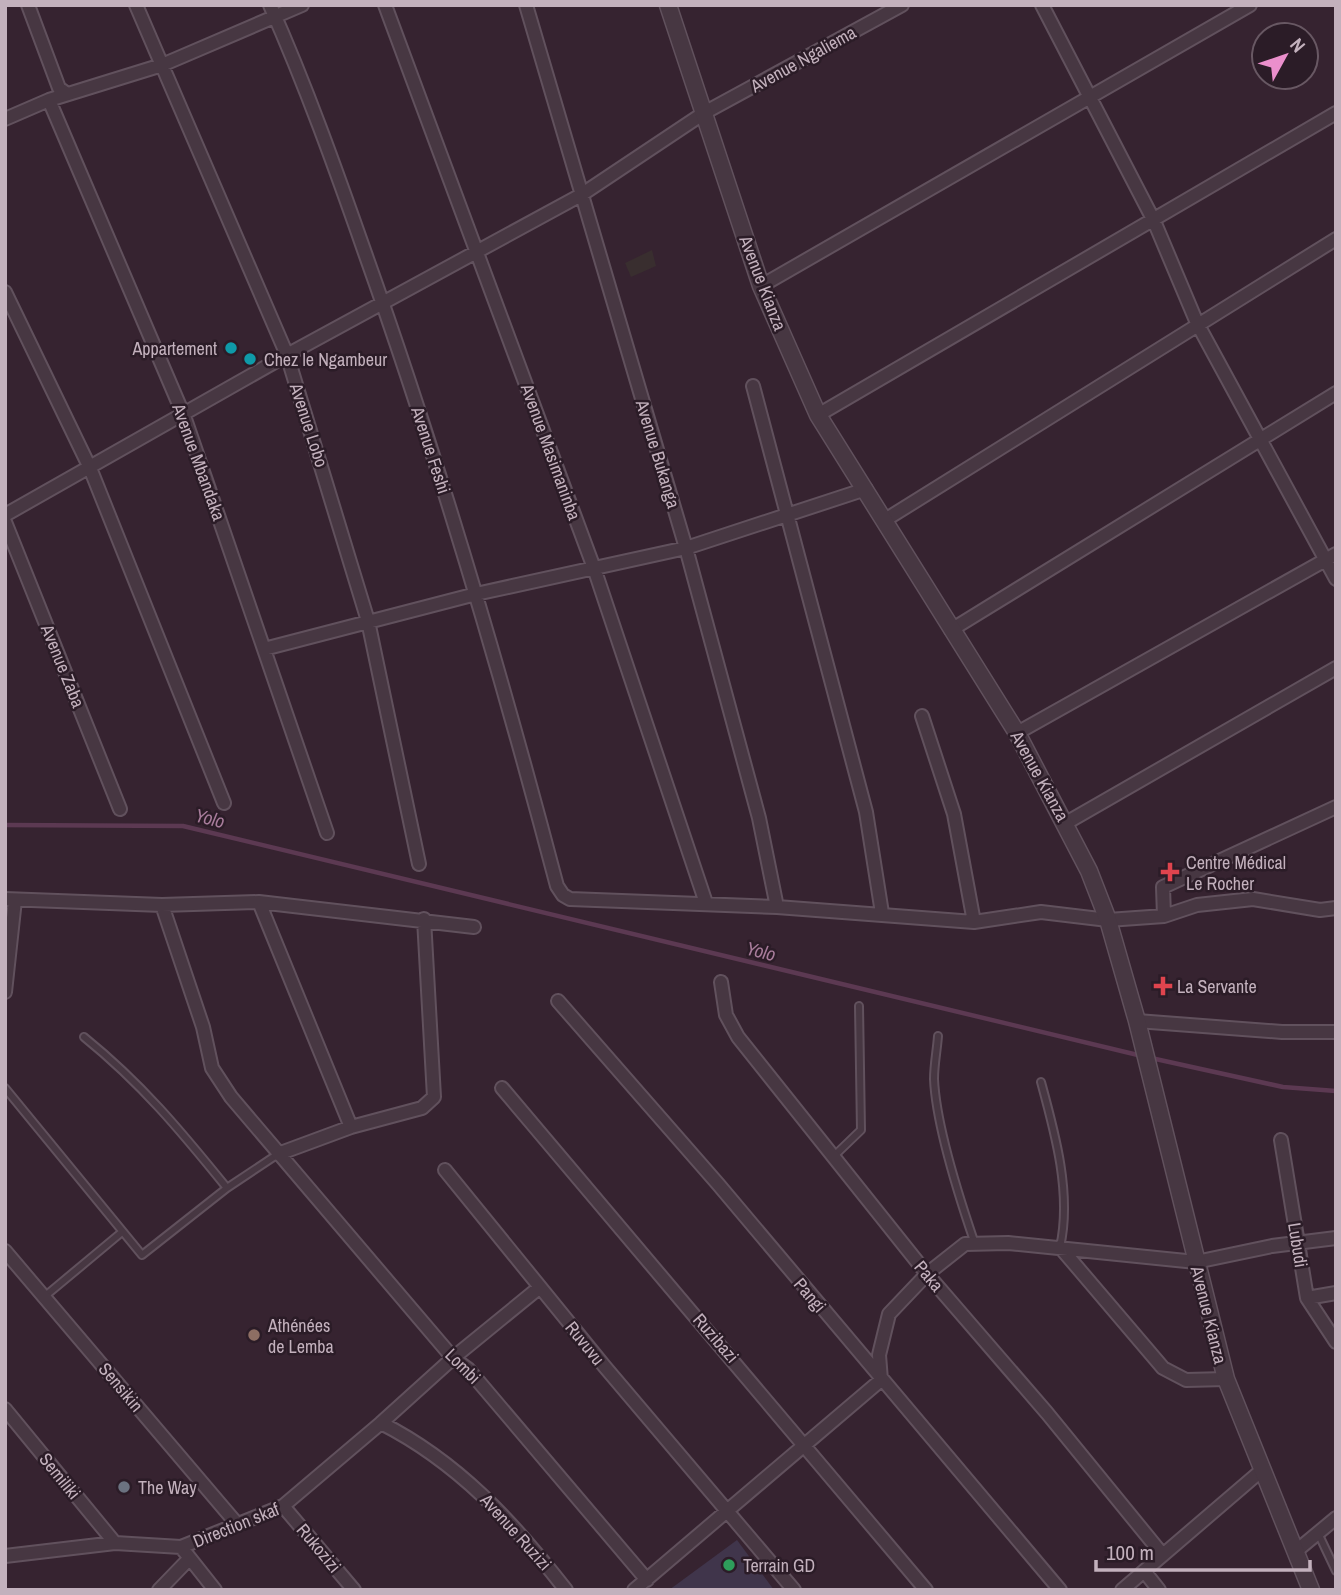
<svg xmlns="http://www.w3.org/2000/svg" width="1341" height="1595" viewBox="0 0 1341 1595" font-family="'Archivo Narrow',sans-serif">
<style>
.medical{fill:#392e2f}
.green{fill:#40354b}
.lines{fill:none;stroke-linecap:round;stroke-linejoin:round}
.stream{stroke:#5c3952;stroke-width:4.5}
.service-casing{stroke:#61515d;stroke-width:10}
.minor-casing{stroke:#61515d;stroke-width:16}
.tertiary-casing{stroke:#61515d;stroke-width:19}
.service{stroke:#473742;stroke-width:6}
.minor{stroke:#473742;stroke-width:12}
.tertiary{stroke:#473742;stroke-width:16}
.culture-dot{fill:#0f9aa8;stroke:#2b1c27;stroke-width:2.5}
.health-dot{fill:#e0444e;stroke:#2b1c27;stroke-width:2.5}
.education-dot{fill:#8d6e63;stroke:#2b1c27;stroke-width:2.5}
.worship-dot{fill:#6b7280;stroke:#2b1c27;stroke-width:2.5}
.leisure-dot{fill:#2e9e5b;stroke:#2b1c27;stroke-width:2.5}
.labels{text-anchor:middle;dominant-baseline:central;stroke-width:5;stroke-linejoin:round;paint-order:stroke}
.street-label{font-size:18px;fill:#c3b1bd;stroke:#2b1c27}
.poi-label{font-size:18px;fill:#c3b1bd;stroke:#2b1c27;text-anchor:start}
.water-label{font-size:19px;font-style:italic;fill:#a87c9b;stroke:#2b1c27}
</style>
<rect width="100%" height="100%" fill="#362330"/>
<path class="medical" d="M652,250L656,266L631,277L625,263Z"/>
<path class="green" d="M737,1540L774,1590H669Z"/>
<g class="lines">
<path class="stream" d="M5,825L183,826L1142,1056
M1151,1058L1283,1087L1336,1091"/>
<g class="service-casing">
<path id="service" d="M938,1036C937,1050 934,1065 934,1079C936,1125 959,1197 974,1241
M84,1037C142,1084 180,1130 227,1188
M1041,1082C1055,1133 1072,1194 1060,1247
M5,1088L142,1255L227,1188L278,1154
M833,1157L861,1130L859,1006
M44,1297L122,1232
M1318,1533L1336,1571"/>
</g>
<g class="minor-casing">
<path id="minor" d="M28,5L59,88L67,94
M136,5L287,355L368,621L419,864
M270,5C306,86 336,170 365,253C439,461 501,673 557,886L563,895L570,899L777,907L974,922L1041,912L1108,920L1164,916L1197,905L1253,899L1320,910L1336,908
M385,5L594,568L706,903
M526,5L686,548L759,818L777,907
M1042,5L1154,221L1197,323L1336,579
M49,100L184,416L327,833
M5,119L49,100L162,65L302,5
M761,286L1250,5
M5,292L90,468L224,803
M753,386L866,812L882,913
M818,415L1336,113
M5,515L287,355L581,195L704,113L902,5
M885,520L1336,239
M5,522L120,809
M951,630L1336,393
M264,649L476,594L686,548L866,489
M922,716L954,814L974,922
M1017,733L1336,554
M1066,823L1336,668
M5,899L162,905L259,902L474,927
M259,902L351,1127
M162,905L203,1027L212,1068L231,1097L453,1358L468,1369L647,1580
M1164,916L1163,887L1336,807
M721,982L726,1015L738,1037L927,1274L1047,1413L1162,1554
M5,992L15,900
M558,1001L718,1184L1060,1590
M1137,1021L1282,1032H1336
M502,1088L926,1590
M1281,1140L1307,1298L1336,1342
M278,1154L351,1127L422,1108L434,1097L424,919
M445,1170L605,1367L794,1590
M1060,1247L1163,1368L1186,1380L1226,1379
M5,1251L237,1524
M1307,1298L1336,1293
M5,1409L115,1543
M381,1423L453,1358L540,1287
M283,1506L354,1590
M181,1547L215,1590
M1295,1552L1336,1518
M5,1556L115,1543L181,1547L283,1506L381,1423C458,1462 513,1522 566,1590
M1144,1571L1159,1590
M159,1590L189,1559
M634,1590L881,1380L879,1355L889,1314L927,1274L965,1244L1008,1243L1196,1262L1272,1246L1336,1238
M1122,1590L1262,1470"/>
</g>
<g class="tertiary-casing">
<path id="tertiary" d="M668,5L761,286L818,415L1017,733L1089,871L1108,920L1137,1021L1226,1379L1311,1590"/>
</g>
<use href="#service" class="service"/>
<use href="#minor" class="minor"/>
<use href="#tertiary" class="tertiary"/>
</g>
<g class="culture-dot">
<circle cx="231" cy="348" r="7"/>
<circle cx="250" cy="359" r="7"/>
</g>
<g class="health-dot">
<path d="M1166.5 861.5h7v7h7v7h-7v7h-7v-7h-7v-7h7z"/>
<path d="M1159.5 975.5h7v7h7v7h-7v7h-7v-7h-7v-7h7z"/>
</g>
<circle class="education-dot" cx="254" cy="1335" r="7"/>
<circle class="worship-dot" cx="124" cy="1487" r="7"/>
<circle class="leisure-dot" cx="729" cy="1565" r="7"/>
<g class="labels">
<g class="street-label">
<text transform="translate(803 59) rotate(-29)">Avenue Ngaliema</text>
<text transform="translate(763 283) rotate(69)">Avenue Kianza</text>
<text transform="translate(309 425) rotate(72)">Avenue Lobo</text>
<text transform="translate(431 450) rotate(72)">Avenue Feshi</text>
<text transform="translate(551 452) rotate(70)">Avenue Masimaninba</text>
<text transform="translate(658 454) rotate(73)">Avenue Bukanga</text>
<text transform="translate(199 462) rotate(70)">Avenue Mbandaka</text>
<text transform="translate(63 666) rotate(68)">Avenue Zaba</text>
<text transform="translate(1040 776) rotate(61)">Avenue Kianza</text>
<text transform="translate(1298 1245) rotate(81)">Lubudi</text>
<text transform="translate(929 1276) rotate(50)">Paka</text>
<text transform="translate(810 1295) rotate(50)">Pangi</text>
<text transform="translate(1209 1315) rotate(76)">Avenue Kianza</text>
<text transform="translate(716 1338) rotate(49)">Ruzibazi</text>
<text transform="translate(585 1343) rotate(51)">Ruvuvu</text>
<text transform="translate(463 1366) rotate(45)">Lombi</text>
<text transform="translate(121 1387) rotate(50)">Sensikin</text>
<text transform="translate(60 1476) rotate(51)">Semiliki</text>
<text transform="translate(236 1525) rotate(-22)">Direction skaf</text>
<text transform="translate(516 1532) rotate(48)">Avenue Ruzizi</text>
<text transform="translate(319 1548) rotate(50)">Rukozizi</text>
</g>
<g class="poi-label">
<text x="217" y="348" text-anchor="end">Appartement</text>
<text x="264" y="359">Chez le Ngambeur</text>
<text x="1186" y="862">Centre Médical<tspan x="1186" dy="21">Le Rocher</tspan></text>
<text x="1177" y="986">La Servante</text>
<text x="268" y="1325">Athénées<tspan x="268" dy="21">de Lemba</tspan></text>
<text x="138" y="1487">The Way</text>
<text x="743" y="1565">Terrain GD</text>
</g>
<g class="water-label">
<text transform="translate(210 818) rotate(14)">Yolo</text>
<text transform="translate(761 951) rotate(14)">Yolo</text>
</g>
</g>
<rect width="1341" height="1595" fill="none" stroke="#c3b1bd" stroke-width="14"/>
<g transform="translate(1285 56) rotate(50)"><circle r="33" fill="#2b1c27" stroke="#685863" stroke-width="2"/>
<path d="M0-5L12 26L0 18L-12 26Z" fill="#eb8fcc"/>
<text y="-10" font-size="19" font-weight="bold" text-anchor="middle" fill="#c3b1bd">N</text>
</g>
<path d="M1096 1560v10h214v-10" fill="none" stroke="#c3b1bd" stroke-width="3.5"/>
<text x="1106" y="1560" font-size="21" fill="#c3b1bd" stroke="#2b1c27" stroke-width="5" paint-order="stroke">100 m</text>
</svg>
